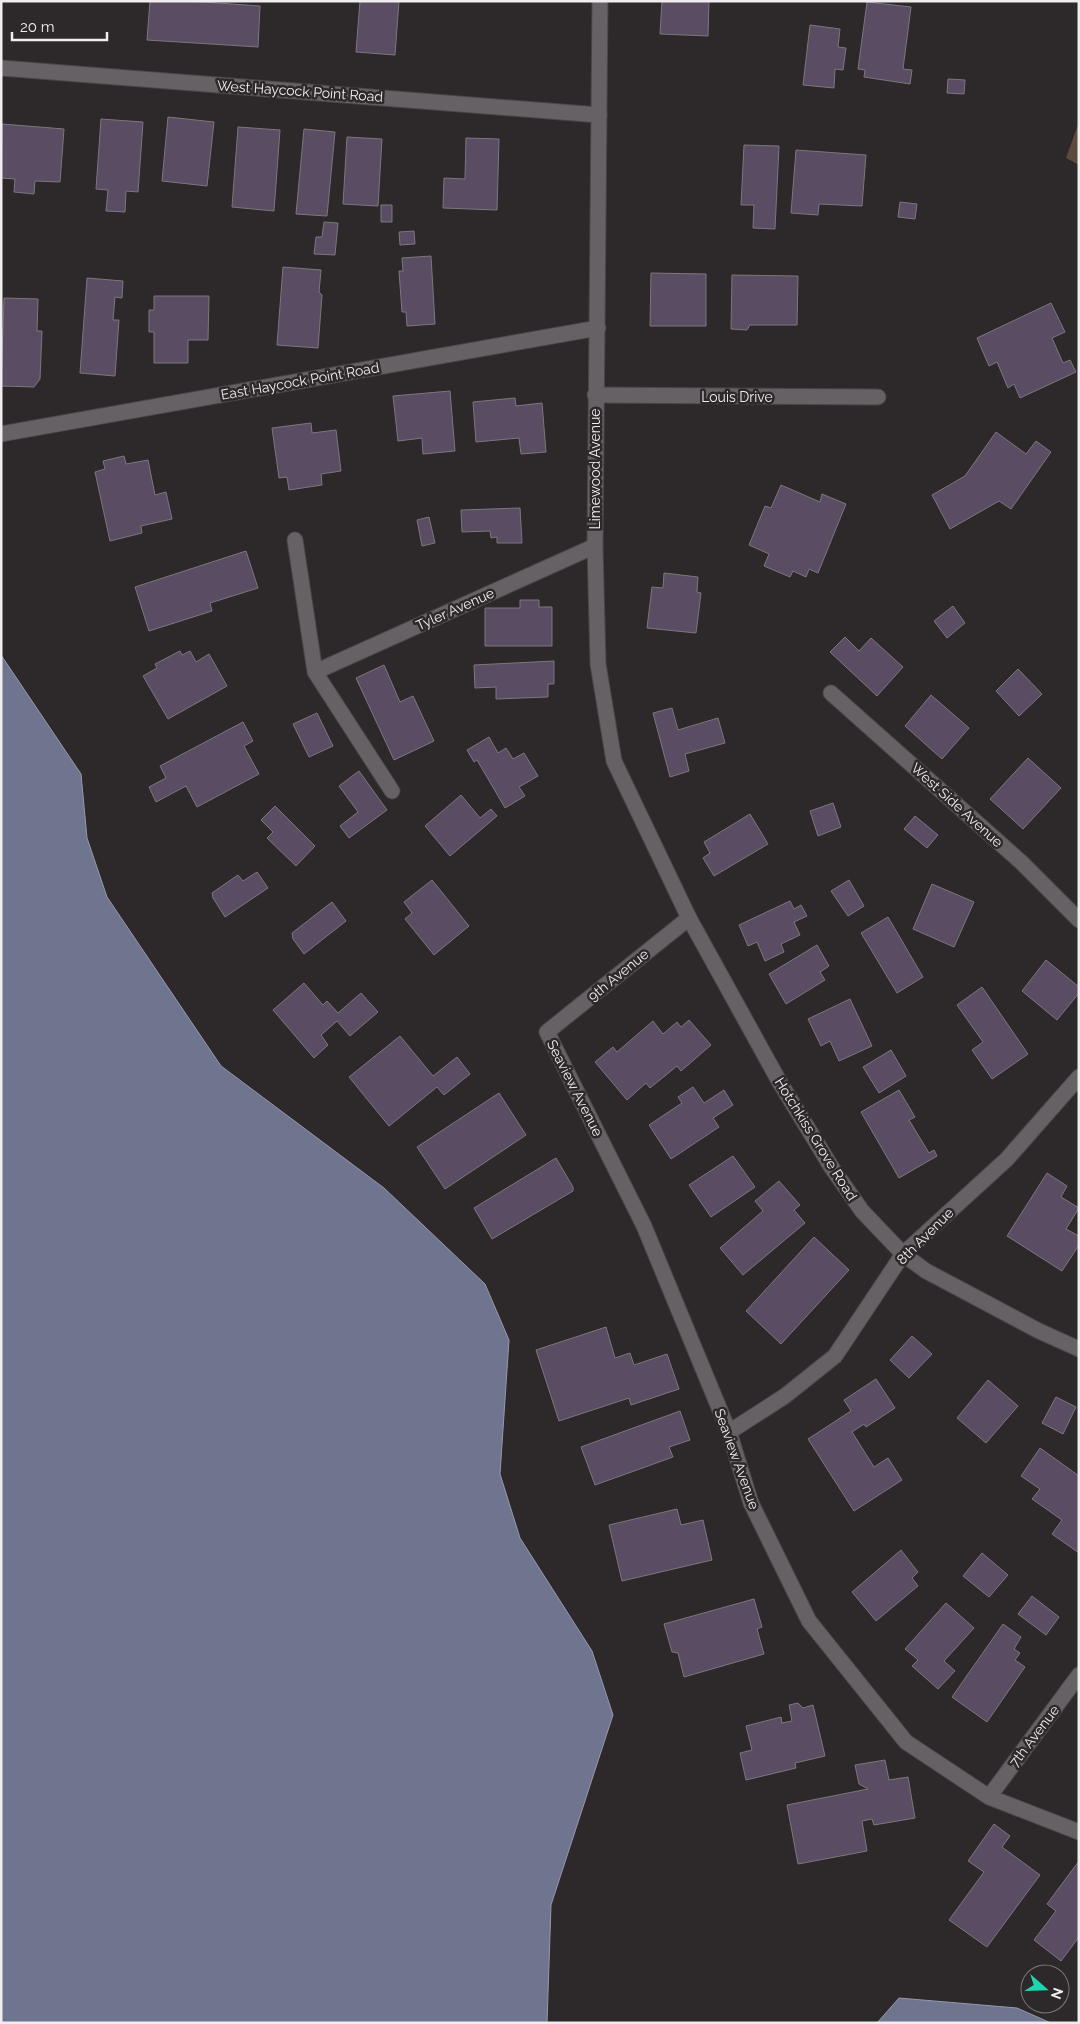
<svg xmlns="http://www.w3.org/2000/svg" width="1080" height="2024" viewBox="0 0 1080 2024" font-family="Raleway,sans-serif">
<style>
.green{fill:#5e4a3d}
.water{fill:#70758f;stroke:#9699ac}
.building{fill:#5a4c63;stroke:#7b787c}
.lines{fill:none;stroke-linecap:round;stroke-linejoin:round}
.minor-casing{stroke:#4a4648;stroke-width:17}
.secondary-casing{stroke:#4a4648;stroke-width:17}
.minor{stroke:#666164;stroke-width:15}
.secondary{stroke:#666164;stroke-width:15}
.labels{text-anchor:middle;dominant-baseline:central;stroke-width:5;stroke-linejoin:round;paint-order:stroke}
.street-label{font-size:14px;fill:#f0edee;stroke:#2d292b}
</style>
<rect width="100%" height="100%" fill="#2d292b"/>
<path class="green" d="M1079,122V165L1066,158Z"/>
<path class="water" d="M1,655L81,774L87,838L107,897L221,1066L384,1188L485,1284L509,1340L500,1474L520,1538L592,1651L613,1715L551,1905L547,2023H1Z
M899,1998L1017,2008L1051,2023H877Z"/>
<path class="building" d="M150,1H189L260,6L258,47L147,40Z
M360,1H399L395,55L356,52Z
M662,1H709L708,36L660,34Z
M867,2L911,7L903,69L912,70L910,84L864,77L865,70L858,69Z
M810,25L840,29L838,47L846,48L843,70L835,69L834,88L803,85Z
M948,79L965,80L964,94L947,93Z
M168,117L214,122L207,186L162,181Z
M101,119L143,122L138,192L126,191L125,212L106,211L108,190L96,189Z
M2,124L64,129L60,182L35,181L34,194L14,192L15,179L1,178Z
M238,127L280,130L274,211L232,207Z
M304,129L335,132L327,216L296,214Z
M347,137L382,139L378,206L343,204Z
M466,138L499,139L497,210L443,208L444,178L465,179Z
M744,145L779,146L775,229L753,228L754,205H741Z
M796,150L866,155L862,206L819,204L818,215L791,213Z
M900,202L917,204L915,219L898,217Z
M381,205H392V222H381Z
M324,222L338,223L335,255L314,254L316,237H322Z
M414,231L415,244L400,245L399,232Z
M431,256L435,324L407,326L406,312H402L399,271H403L402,258Z
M283,267L321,270L319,292L322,295L318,348L277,345Z
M651,273L706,274V326H650Z
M732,275L798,276L797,325H750L747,330L731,329Z
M87,278L123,281L122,298L115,297L113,320H119L115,376L80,373Z
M154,296H209L208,340H188V363H154V332H149V310H154Z
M4,298L38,299L37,331H42L40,379L34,387L1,386Z
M1051,303L1065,332L1052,338L1063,363L1070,360L1076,372L1020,398L1014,384L1008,388L997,362L989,366L977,338Z
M450,391L455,451L423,454L422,438L398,441L393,396Z
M515,398L516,406L542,403L546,452L521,454L519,438L476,442L473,402Z
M311,423L312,433L336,430L341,471L321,474L322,485L289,490L287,477L279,478L272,428Z
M996,432L1026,454L1036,441L1051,452L1011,509L999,501L950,529L932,495L965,476Z
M124,456L126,464L148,460L155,495L166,492L172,519L141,526L142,533L110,541L95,472L105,469L103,461Z
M781,485L820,502L822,494L846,504L818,573L809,569L806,577L793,571L790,577L764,566L769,554L749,545L765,506L771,508Z
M520,508L522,543H497V537L491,538L490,531L462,532L461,510Z
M429,517L435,543L422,546L417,520Z
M246,551L258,588L210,603L212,611L149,631L135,587Z
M664,573L698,577L697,592L701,593L696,633L647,628L652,587L663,588Z
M520,600H539V607H552V646H485V608H520Z
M953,606L965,623L947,638L934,621Z
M845,637L859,651L871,638L903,667L877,696L830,652Z
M180,651L182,655L190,651L196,662L209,654L227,686L168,719L143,676L157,668L155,664Z
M554,661V684H548V697L496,699V687L475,688L474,665Z
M384,665L400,702L413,696L434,741L394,760L356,678Z
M1018,669L1042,694L1019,716L996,691Z
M931,695L969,728L942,759L905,726Z
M672,708L678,730L718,718L725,743L685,754L689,771L670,777L653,713Z
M317,713L333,746L309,757L293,724Z
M243,722L253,741L244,746L259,774L197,807L186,786L156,802L149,787L166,778L160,766Z
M489,737L498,753L506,748L513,759L524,753L538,776L519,787L525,796L505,808L477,760L474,762L467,750Z
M1028,758L1061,788L1023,829L990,799Z
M359,771L387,810L349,838L340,826L358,812L339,786Z
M461,795L480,818L491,809L497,816L450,856L425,826Z
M833,803L841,827L818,836L810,811Z
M275,806L315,846L296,866L267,838L273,832L261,820Z
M750,814L768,844L714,876L703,858L710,853L704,842Z
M915,816L938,835L927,848L904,829Z
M257,872L268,888L225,917L213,898L212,893L238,875L243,881Z
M432,880L469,926L434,955L405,919L412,913L404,902Z
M849,880L864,906L848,916L831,891Z
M932,884L974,902L954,947L913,929Z
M790,901L794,909L801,905L807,916L794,922L800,935L781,944L784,952L765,961L757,942L748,946L739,925Z
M332,902L346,921L304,954L293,939L292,933Z
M888,917L923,977L897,993L861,933Z
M817,945L829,966L820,972L825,980L786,1004L769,974Z
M1046,960L1079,987V993L1057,1020L1022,991Z
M304,983L323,1005L327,1001L338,1013L361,993L378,1012L350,1036L337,1021L321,1035L328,1045L314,1058L273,1010Z
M982,987L1028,1054L992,1079L972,1050L983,1042L957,1005Z
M850,999L872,1046L839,1061L830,1041L821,1046L808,1019Z
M689,1020L711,1045L681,1071L677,1066L650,1088L646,1083L627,1100L595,1062L613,1047L617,1052L653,1021L663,1034L677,1022L681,1027Z
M400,1036L433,1076L457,1057L470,1074L444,1095L437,1087L389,1126L349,1077Z
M891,1050L906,1076L879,1093L863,1067Z
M693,1087L704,1103L724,1090L733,1105L713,1118L719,1127L671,1159L649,1125L682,1103L678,1097Z
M899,1090L915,1117L909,1120L929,1153L934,1150L937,1156L899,1178L861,1112Z
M499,1093L526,1135L445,1189L417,1147Z
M733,1156L755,1187L711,1217L689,1185Z
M556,1158L573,1187V1191L492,1239L474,1208Z
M1047,1173L1067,1186L1061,1197L1079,1208L1066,1229L1079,1236V1245L1062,1271L1007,1236Z
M779,1181L800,1205L794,1210L805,1223L743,1275L720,1248L763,1211L755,1201Z
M814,1237L849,1270L781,1344L746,1311Z
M606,1327L615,1358L630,1353L634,1365L667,1354L679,1389L631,1405L629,1398L559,1421L536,1350Z
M912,1336L932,1354L909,1378L890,1360Z
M876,1379L895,1408L866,1427L864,1424L852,1432L874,1467L888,1458L902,1480L854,1511L808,1439L851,1411L844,1400Z
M988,1380L1018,1406L986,1443L957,1418Z
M1056,1397L1076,1407L1063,1434L1042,1423Z
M680,1411L690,1440L669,1447L673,1457L595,1485L581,1447Z
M1040,1448L1079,1476V1553L1052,1534L1062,1520L1032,1499L1040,1489L1021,1476Z
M677,1509L681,1525L703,1520L712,1560L622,1581L609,1525Z
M901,1550L918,1572L912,1578L918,1586L876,1621L852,1592Z
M982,1553L1008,1575L989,1597L963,1576Z
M1032,1596L1059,1617L1046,1635L1018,1614Z
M754,1599L762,1627L757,1629L764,1654L684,1677L678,1653L672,1652L664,1624Z
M946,1603L974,1628L944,1661L955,1671L938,1689L912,1666L918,1660L905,1649Z
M1003,1624L1021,1637L1014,1649L1020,1653L1015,1660L1025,1667L987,1722L952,1697Z
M798,1703L803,1708L813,1705L825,1756L795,1763L796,1768L746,1780L740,1753L752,1750L746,1726L781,1717L782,1723L792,1721L789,1705Z
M885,1760L889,1780L908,1777L915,1818L874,1825L872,1819L862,1821L867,1851L798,1864L787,1805L868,1789L859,1784L855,1765Z
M994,1824L1010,1836L1002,1847L1040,1875L987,1947L949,1920L984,1872L968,1861Z
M1079,1861V1937L1061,1961L1034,1940L1056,1911L1047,1904Z"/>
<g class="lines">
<g class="minor-casing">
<path id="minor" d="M1,68L599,115
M595,395L878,397
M1,434L598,328
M295,540L315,672L392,791
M315,672L595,546
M831,693L1021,862L1079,920
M689,918L547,1032L644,1226L729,1432L751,1503L809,1621L906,1742L989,1797L1079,1832
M729,1432L785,1396L835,1356L903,1254L1007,1159L1079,1077
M989,1797L1079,1675"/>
</g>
<g class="secondary-casing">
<path id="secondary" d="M600,1L595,546L598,664L614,761L689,918L779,1081L832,1168L862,1211L903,1254L926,1271L1039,1331L1079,1349"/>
</g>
<use href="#minor" class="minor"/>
<use href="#secondary" class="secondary"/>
</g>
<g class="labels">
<g class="street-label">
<text transform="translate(300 91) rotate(4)">West Haycock Point Road</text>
<text transform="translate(300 381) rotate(-10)">East Haycock Point Road</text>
<text x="737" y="397">Louis Drive</text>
<text transform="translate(595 469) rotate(-90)">Limewood Avenue</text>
<text transform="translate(455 609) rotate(-24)">Tyler Avenue</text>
<text transform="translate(957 805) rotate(42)">West Side Avenue</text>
<text transform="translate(618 975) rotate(-39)">9th Avenue</text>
<text transform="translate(575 1088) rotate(63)">Seaview Avenue</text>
<text transform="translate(816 1139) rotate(58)">Hotchkiss Grove Road</text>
<text transform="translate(925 1236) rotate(-45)">8th Avenue</text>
<text transform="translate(737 1459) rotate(70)">Seaview Avenue</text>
<text transform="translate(1034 1736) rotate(-53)">7th Avenue</text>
</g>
</g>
<rect width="1080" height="2024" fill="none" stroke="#f0edee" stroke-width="5"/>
<g transform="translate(1045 1989) rotate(110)"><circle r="24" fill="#2d292b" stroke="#7b7779"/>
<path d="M0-4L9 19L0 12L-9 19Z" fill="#1fd5b0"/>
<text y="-8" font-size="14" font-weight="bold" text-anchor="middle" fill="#f0edee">N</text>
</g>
<path d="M12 32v8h95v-8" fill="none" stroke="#f0edee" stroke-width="2.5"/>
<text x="20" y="32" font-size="15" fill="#f0edee" stroke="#2d292b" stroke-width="4" paint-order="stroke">20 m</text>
</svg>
